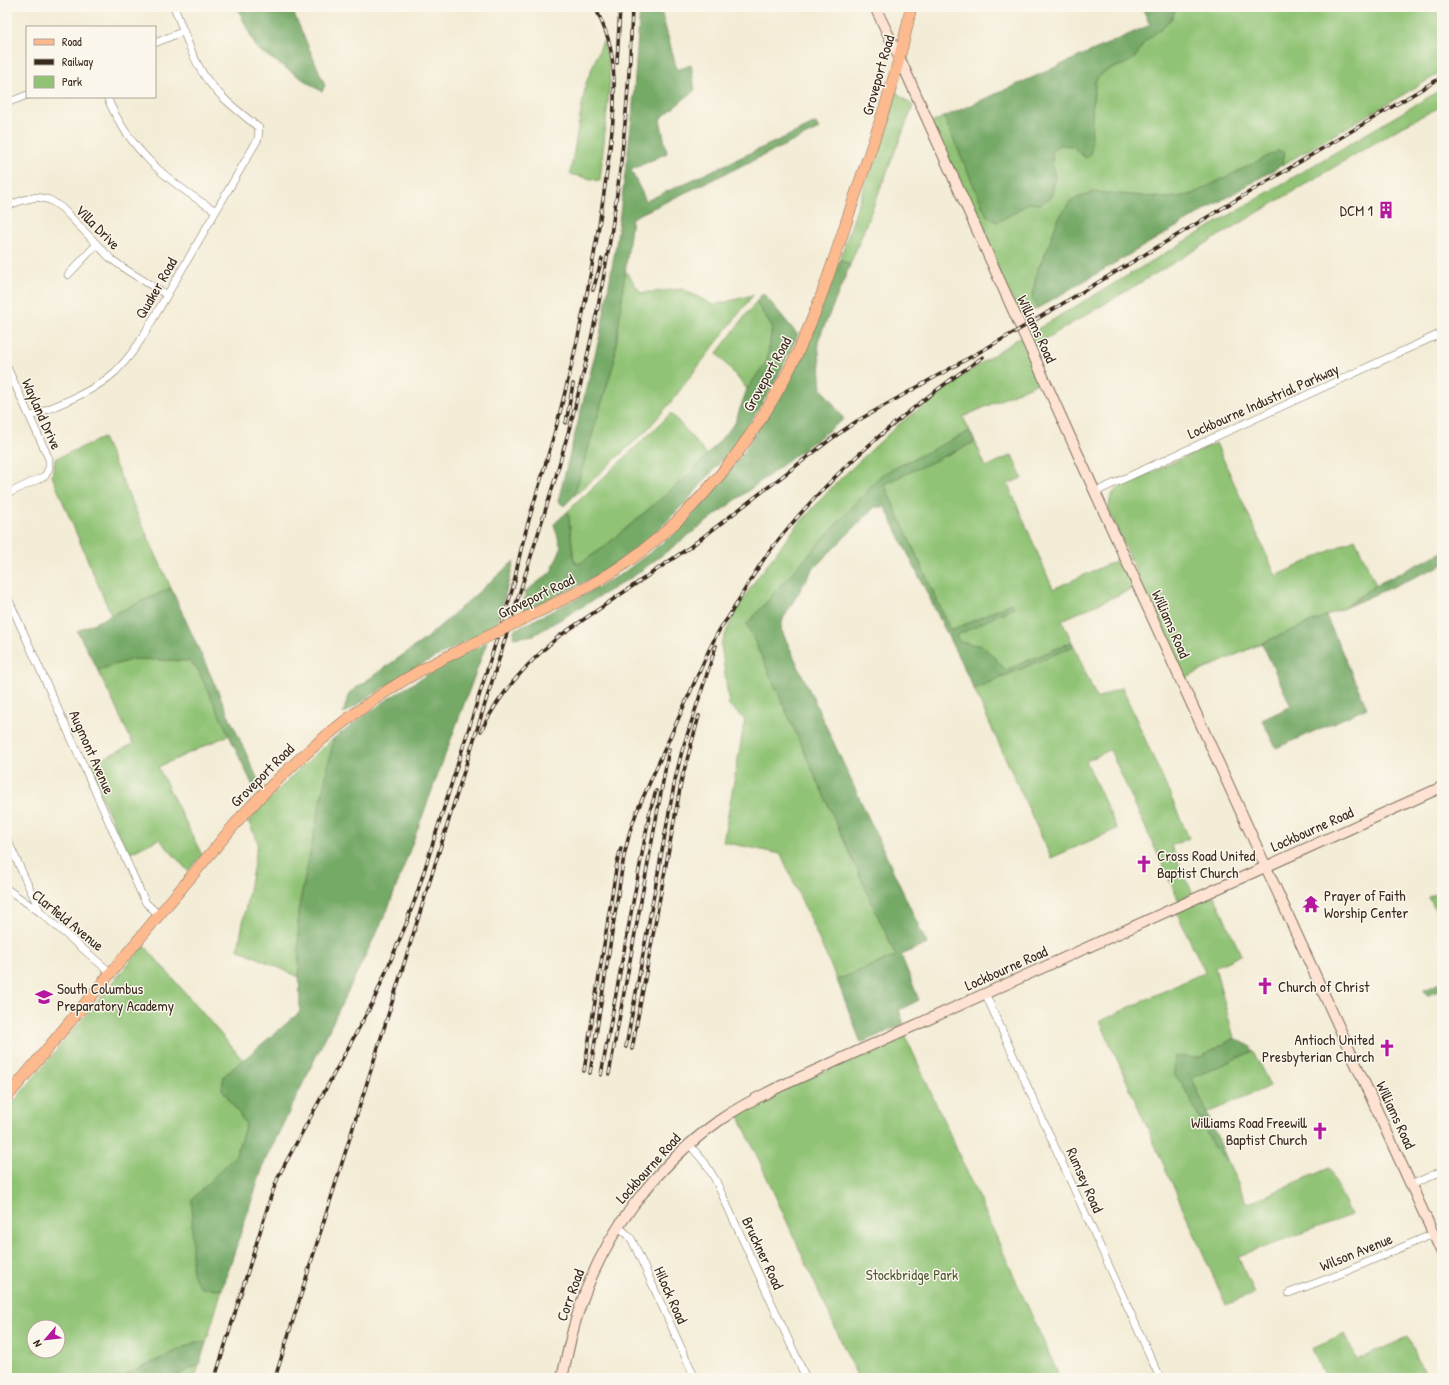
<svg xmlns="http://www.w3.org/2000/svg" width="1449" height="1385" viewBox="0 0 1449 1385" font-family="'Patrick Hand',sans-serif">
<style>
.green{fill:#90c374;stroke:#667649;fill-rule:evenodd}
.forest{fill:#74a966;stroke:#586a42}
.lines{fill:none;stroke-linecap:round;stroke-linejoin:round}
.street-casing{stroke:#7b6e5e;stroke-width:8}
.secondary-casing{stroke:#7b6e5e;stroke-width:12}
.primary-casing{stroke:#7b6e5e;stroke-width:12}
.street{stroke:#fff;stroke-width:7}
.secondary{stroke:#fee3d2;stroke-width:10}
.primary{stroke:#fcba8e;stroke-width:11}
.rail-casing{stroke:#3b2a1e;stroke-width:3.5}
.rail{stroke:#fbf7ec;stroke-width:2;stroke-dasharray:6;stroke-linecap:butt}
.primary-bridge-casing{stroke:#7b6e5e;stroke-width:12;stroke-linecap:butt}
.primary-bridge{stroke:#fcba8e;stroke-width:11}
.labels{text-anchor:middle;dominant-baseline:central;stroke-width:3;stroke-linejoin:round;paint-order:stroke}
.street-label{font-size:15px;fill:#3b2a1e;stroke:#fbf7ec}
.poi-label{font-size:15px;fill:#3b2a1e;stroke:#fbf7ec;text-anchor:start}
.park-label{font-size:15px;fill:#545838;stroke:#fbf7ec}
</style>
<rect width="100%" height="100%" fill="#fbf7ec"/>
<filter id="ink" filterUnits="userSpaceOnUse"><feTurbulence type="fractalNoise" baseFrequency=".025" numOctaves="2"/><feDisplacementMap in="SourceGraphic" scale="8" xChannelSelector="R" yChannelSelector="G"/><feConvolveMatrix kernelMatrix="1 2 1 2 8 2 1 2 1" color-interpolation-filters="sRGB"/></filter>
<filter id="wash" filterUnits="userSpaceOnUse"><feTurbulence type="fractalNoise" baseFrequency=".012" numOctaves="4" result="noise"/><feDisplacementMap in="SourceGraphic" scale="16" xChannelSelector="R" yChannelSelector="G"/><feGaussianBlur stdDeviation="0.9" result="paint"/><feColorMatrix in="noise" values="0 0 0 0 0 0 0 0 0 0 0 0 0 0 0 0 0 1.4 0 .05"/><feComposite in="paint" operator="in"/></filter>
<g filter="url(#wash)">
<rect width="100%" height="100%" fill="#f3ecd6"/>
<path class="green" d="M1175,7H1442V72L1282,165L1285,152L1190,195L1168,198L1048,248L1037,271L1032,298L1038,308L1020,317L931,123L944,117L987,216L1016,212L1028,203L1040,204L1055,180L1052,163V151L1059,145L1072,146L1086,158L1096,79L1107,70L1125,63L1135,58L1143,43L1172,18L1175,11Z
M603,41L608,59L610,82L600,181L570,174L586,83Z
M1442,89V106L1408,123L1034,346L1029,334Z
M896,92L913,106L850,265L840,259Z
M625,270L641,293L682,289L714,305L753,295L667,407L645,432L574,496L614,362Z
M756,302L772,327L767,361L747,389L717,353Z
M1020,337L1040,382L963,417L970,431L881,475L788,578L747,624L896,956L837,980L781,854L723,842L745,720L729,705L721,644L736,610L755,581L795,528L836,483L898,425L962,376Z
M671,413L707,455L693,471L603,548L579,564L574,561L568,511L659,425Z
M103,438L171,588L111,615L52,476L55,459Z
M975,442L986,467L1012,455L1022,478L1008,484L1053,589L1120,559L1134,588L1062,620L1072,642L1006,670L983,646L960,642L955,636L1013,607L1012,603L951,631L884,484Z
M1216,443L1276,576L1355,539L1376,585L1344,608L1262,643L1183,679L1109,510C1109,499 1111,492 1121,486Z
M1074,646L1097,699L1122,687L1189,838L1171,846L1193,894L1179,901L1110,750L1086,761L1117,829L1051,858L974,689Z
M133,659L189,661L197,668L229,735L158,767L202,855L188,871L159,839L128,854L87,766L133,744L98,670Z
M334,738L298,911L299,977L238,949L258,842L248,821L298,770Z
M1442,891V918L1439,911L1436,912L1429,897Z
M1214,895L1241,955L1215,967L1234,1038L1203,1056L1196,1058L1175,1056L1174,1075L1183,1085L1214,1148L1228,1162L1247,1204L1329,1168L1351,1215L1238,1256L1254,1294L1226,1305L1100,1021L1205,972L1176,911Z
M144,945L243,1060L224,1076L222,1089L246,1123L236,1155L192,1199L201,1288L222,1289L206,1343L195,1342L120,1378H7V1110ZM34,1327H58V1351H34Z
M905,1035L1060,1378H858L738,1114L755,1103Z
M1253,1051L1270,1086L1207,1113L1192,1078Z
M1345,1334L1357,1360L1408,1337L1426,1378H1325L1312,1349Z
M199,1365L195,1378H170Z"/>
<path class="forest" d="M237,7H291L325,85L322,92L257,49Z
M640,7H660L677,70L691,65L695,90L660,119L667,153L631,170L646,201L816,123L819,129L632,218L614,362L574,496L564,506L558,501L600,335L616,245L632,118Z
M1142,7H1175C1176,21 1153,33 1144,43C1140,47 1139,54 1134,58C1124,68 1107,66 1097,78C1091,87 1092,140 1091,154L1086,158L1072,146L1059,145L1052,151V163L1055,180L1051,197L1040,204L1028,203L1016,212L997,222L987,216L944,117L1150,25Z
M1278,151L1285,152L1282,165L1038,308L1032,298L1037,271L1048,248L1057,221L1070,201L1093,192L1168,198L1190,195Z
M840,259L850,265L818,341L822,389L844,419L634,576L534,635L513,638L514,630L583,596L623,573L669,538L699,508L744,452L808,343Z
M763,293L798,335L774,384L740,439L687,501L656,532L617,563L583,583L523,612L525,592L551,572L561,548L554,524L568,511L574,561L579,564L603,548L693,471L735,423L747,389L767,361L772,327L756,302Z
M970,431L975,442L884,484L951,631L1012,603L1014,607L956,636L960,642L983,646L1006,670L1072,642L1074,646L974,689L885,507H875L812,570L783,619L781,629L927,944L901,955L919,1000L899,1010L904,1024L861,1043L837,980L896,956L747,624L788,578L881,475Z
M1442,552V565L1344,608L1376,585Z
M514,561L497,625L413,669L343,714L349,693L424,640Z
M171,588L259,782L254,788L197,668L189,661L133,659L98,670L77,631Z
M1326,616L1367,708L1276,748L1262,720L1291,706L1262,643Z
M487,642L388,909L265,1161L222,1289L201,1288L192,1274V1199L236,1155L246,1124L222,1089L224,1076L300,1012L298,911L334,738L388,699L438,668Z
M1442,982V989L1427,996L1424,990Z
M1234,1038L1250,1046L1253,1051L1192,1078L1228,1162L1214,1148L1183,1085L1174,1075L1175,1056L1196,1058L1203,1056Z
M195,1342L206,1343L199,1365L170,1378H120Z"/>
</g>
<g filter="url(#ink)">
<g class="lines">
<g class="street-casing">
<path id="street" d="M155,43L184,31
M107,97C129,150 168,182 216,211
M7,103L27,95
M7,206L23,200L37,197L50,200L62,208L111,259L128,271L167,295
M68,275L96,245
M7,367L49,459V468L45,476L7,494
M30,417C58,404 91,394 115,372C125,362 134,351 142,338L258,139L259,128C241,113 223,100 209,82C193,62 184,31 174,7
M1095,492L1442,333
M7,596L141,893L146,903L159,915
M7,839L40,911
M7,889L41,913L111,973
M985,993L1160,1378
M689,1144L705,1163L715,1179L806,1378
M1411,1185L1442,1171
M619,1227L628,1235L632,1240L695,1378
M1289,1293L1340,1274L1433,1234"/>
</g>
<g class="secondary-casing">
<path id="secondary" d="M875,7L900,59L1095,492L1442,1253
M562,1378C567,1356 571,1334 578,1313C602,1236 654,1167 720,1120C739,1107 760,1096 781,1086L1442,787"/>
</g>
<g class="primary-casing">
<path id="primary" d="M527,617C560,601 593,586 623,565C697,514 756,438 795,358C820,307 836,252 854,199C875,136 899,72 911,7
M7,1097L241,817C293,761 350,711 416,673C439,660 463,649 487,637"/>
</g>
<use href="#street" class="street"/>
<use href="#secondary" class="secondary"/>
<use href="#primary" class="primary"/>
<g class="rail-casing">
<path id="rail" d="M617,63L620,7
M593,290L602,259
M566,423L573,384
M513,587C517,569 520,551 525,534C536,493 550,453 560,412C579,340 593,267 604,193C610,147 620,93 610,46C607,32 601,20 595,7
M481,731C499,694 527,663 558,637L690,547L831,439L857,421L1015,332L1442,77
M407,920L416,897L515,581
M626,1047L675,780L682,751L716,646
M632,1049L682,778L699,716
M584,1071L617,863L621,848
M590,1073L624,856L630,831L637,811L709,650C713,642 717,633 722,626C724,622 727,620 729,616C742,595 754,572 769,552C827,475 904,411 983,357
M609,1074L669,749
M601,1075L650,811L656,791
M215,1378L271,1196L279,1175L373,1002L410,915
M275,1378L556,476C601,324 628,165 632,7"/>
</g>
<use href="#rail" class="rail"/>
<g class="primary-bridge-casing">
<path id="primary-bridge" d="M487,637L527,617"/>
</g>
<use href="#primary-bridge" class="primary-bridge"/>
</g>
</g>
<defs>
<g id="building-bare" transform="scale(1.38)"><path d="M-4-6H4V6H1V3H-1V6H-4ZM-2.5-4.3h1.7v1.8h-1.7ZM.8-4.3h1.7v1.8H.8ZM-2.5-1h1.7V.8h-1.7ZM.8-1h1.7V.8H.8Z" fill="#b5179e" stroke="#fbf7ec" stroke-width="2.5" paint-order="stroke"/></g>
<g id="church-bare" transform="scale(1.38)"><path d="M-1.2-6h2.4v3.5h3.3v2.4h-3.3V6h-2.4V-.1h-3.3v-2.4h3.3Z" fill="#b5179e" stroke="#fbf7ec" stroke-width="2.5" paint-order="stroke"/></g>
<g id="temple-bare" transform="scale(1.38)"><path d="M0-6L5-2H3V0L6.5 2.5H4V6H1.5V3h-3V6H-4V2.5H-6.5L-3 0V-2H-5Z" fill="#b5179e" stroke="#fbf7ec" stroke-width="2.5" paint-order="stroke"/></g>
<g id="school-bare" transform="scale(1.38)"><path d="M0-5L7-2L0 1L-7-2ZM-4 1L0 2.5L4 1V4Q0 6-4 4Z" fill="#b5179e" stroke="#fbf7ec" stroke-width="2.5" paint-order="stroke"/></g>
</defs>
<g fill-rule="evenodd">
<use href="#building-bare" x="1386" y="210"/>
<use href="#church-bare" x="1144" y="864"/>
<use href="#temple-bare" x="1311" y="904"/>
<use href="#church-bare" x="1265" y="986"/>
<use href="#school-bare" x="44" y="997"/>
<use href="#church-bare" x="1387" y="1048"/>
<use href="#church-bare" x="1320" y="1131"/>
</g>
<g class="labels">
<g class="street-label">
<text transform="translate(878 75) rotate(-74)">Groveport Road</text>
<text transform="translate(98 227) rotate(45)">Villa Drive</text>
<text transform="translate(156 288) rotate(-60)">Quaker Road</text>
<text transform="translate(1037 329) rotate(65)">Williams Road</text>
<text transform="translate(767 374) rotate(-61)">Groveport Road</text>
<text transform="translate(1263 401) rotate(-24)">Lockbourne Industrial Parkway</text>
<text transform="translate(42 414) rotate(66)">Wayland Drive</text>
<text transform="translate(536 596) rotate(-26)">Groveport Road</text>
<text transform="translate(1171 624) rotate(66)">Williams Road</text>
<text transform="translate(92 752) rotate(66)">Augmont Avenue</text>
<text transform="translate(262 775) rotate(-45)">Groveport Road</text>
<text transform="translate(1312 829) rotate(-24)">Lockbourne Road</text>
<text transform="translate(68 920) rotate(39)">Clarfield Avenue</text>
<text transform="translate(1006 968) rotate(-24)">Lockbourne Road</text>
<text transform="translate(1396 1115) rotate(65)">Williams Road</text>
<text transform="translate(648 1168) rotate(-48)">Lockbourne Road</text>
<text transform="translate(1085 1180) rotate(66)">Rumsey Road</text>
<text transform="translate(1356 1252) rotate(-22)">Wilson Avenue</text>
<text transform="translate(763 1253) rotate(65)">Bruckner Road</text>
<text transform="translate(570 1295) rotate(-70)">Corr Road</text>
<text transform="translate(671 1295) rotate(66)">Hilock Road</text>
</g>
<g class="poi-label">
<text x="1373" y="210" text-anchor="end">DCM 1</text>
<text x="1157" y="855">Cross Road United<tspan x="1157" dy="17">Baptist Church</tspan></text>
<text x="1324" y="895">Prayer of Faith<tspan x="1324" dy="17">Worship Center</tspan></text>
<text x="1278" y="986">Church of Christ</text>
<text x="57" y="988">South Columbus<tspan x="57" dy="17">Preparatory Academy</tspan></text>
<text x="1374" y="1039" text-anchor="end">Antioch United<tspan x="1374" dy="17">Presbyterian Church</tspan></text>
<text x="1307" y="1122" text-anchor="end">Williams Road Freewill<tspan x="1307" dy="17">Baptist Church</tspan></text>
</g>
<g class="park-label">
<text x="912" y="1274">Stockbridge Park</text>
</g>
</g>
<rect width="1449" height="1385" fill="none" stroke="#fbf7ec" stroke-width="24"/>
<rect x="26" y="26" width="130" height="72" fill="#fbf7ec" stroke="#aea59a"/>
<rect x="34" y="39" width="20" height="6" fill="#fcba8e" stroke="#aea59a"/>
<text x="62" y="46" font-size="12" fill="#3b2a1e">Road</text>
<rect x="34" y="59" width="20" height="6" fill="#3b2a1e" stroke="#aea59a"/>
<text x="62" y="66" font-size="12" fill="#3b2a1e">Railway</text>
<rect x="34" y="76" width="20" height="12" fill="#90c374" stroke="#aea59a"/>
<text x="62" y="86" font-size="12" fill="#3b2a1e">Park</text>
<g transform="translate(46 1339) rotate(242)"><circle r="19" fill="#fbf7ec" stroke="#aea59a"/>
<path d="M0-3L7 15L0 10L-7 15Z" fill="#b5179e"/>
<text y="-6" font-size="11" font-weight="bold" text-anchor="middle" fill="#3b2a1e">N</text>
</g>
</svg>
